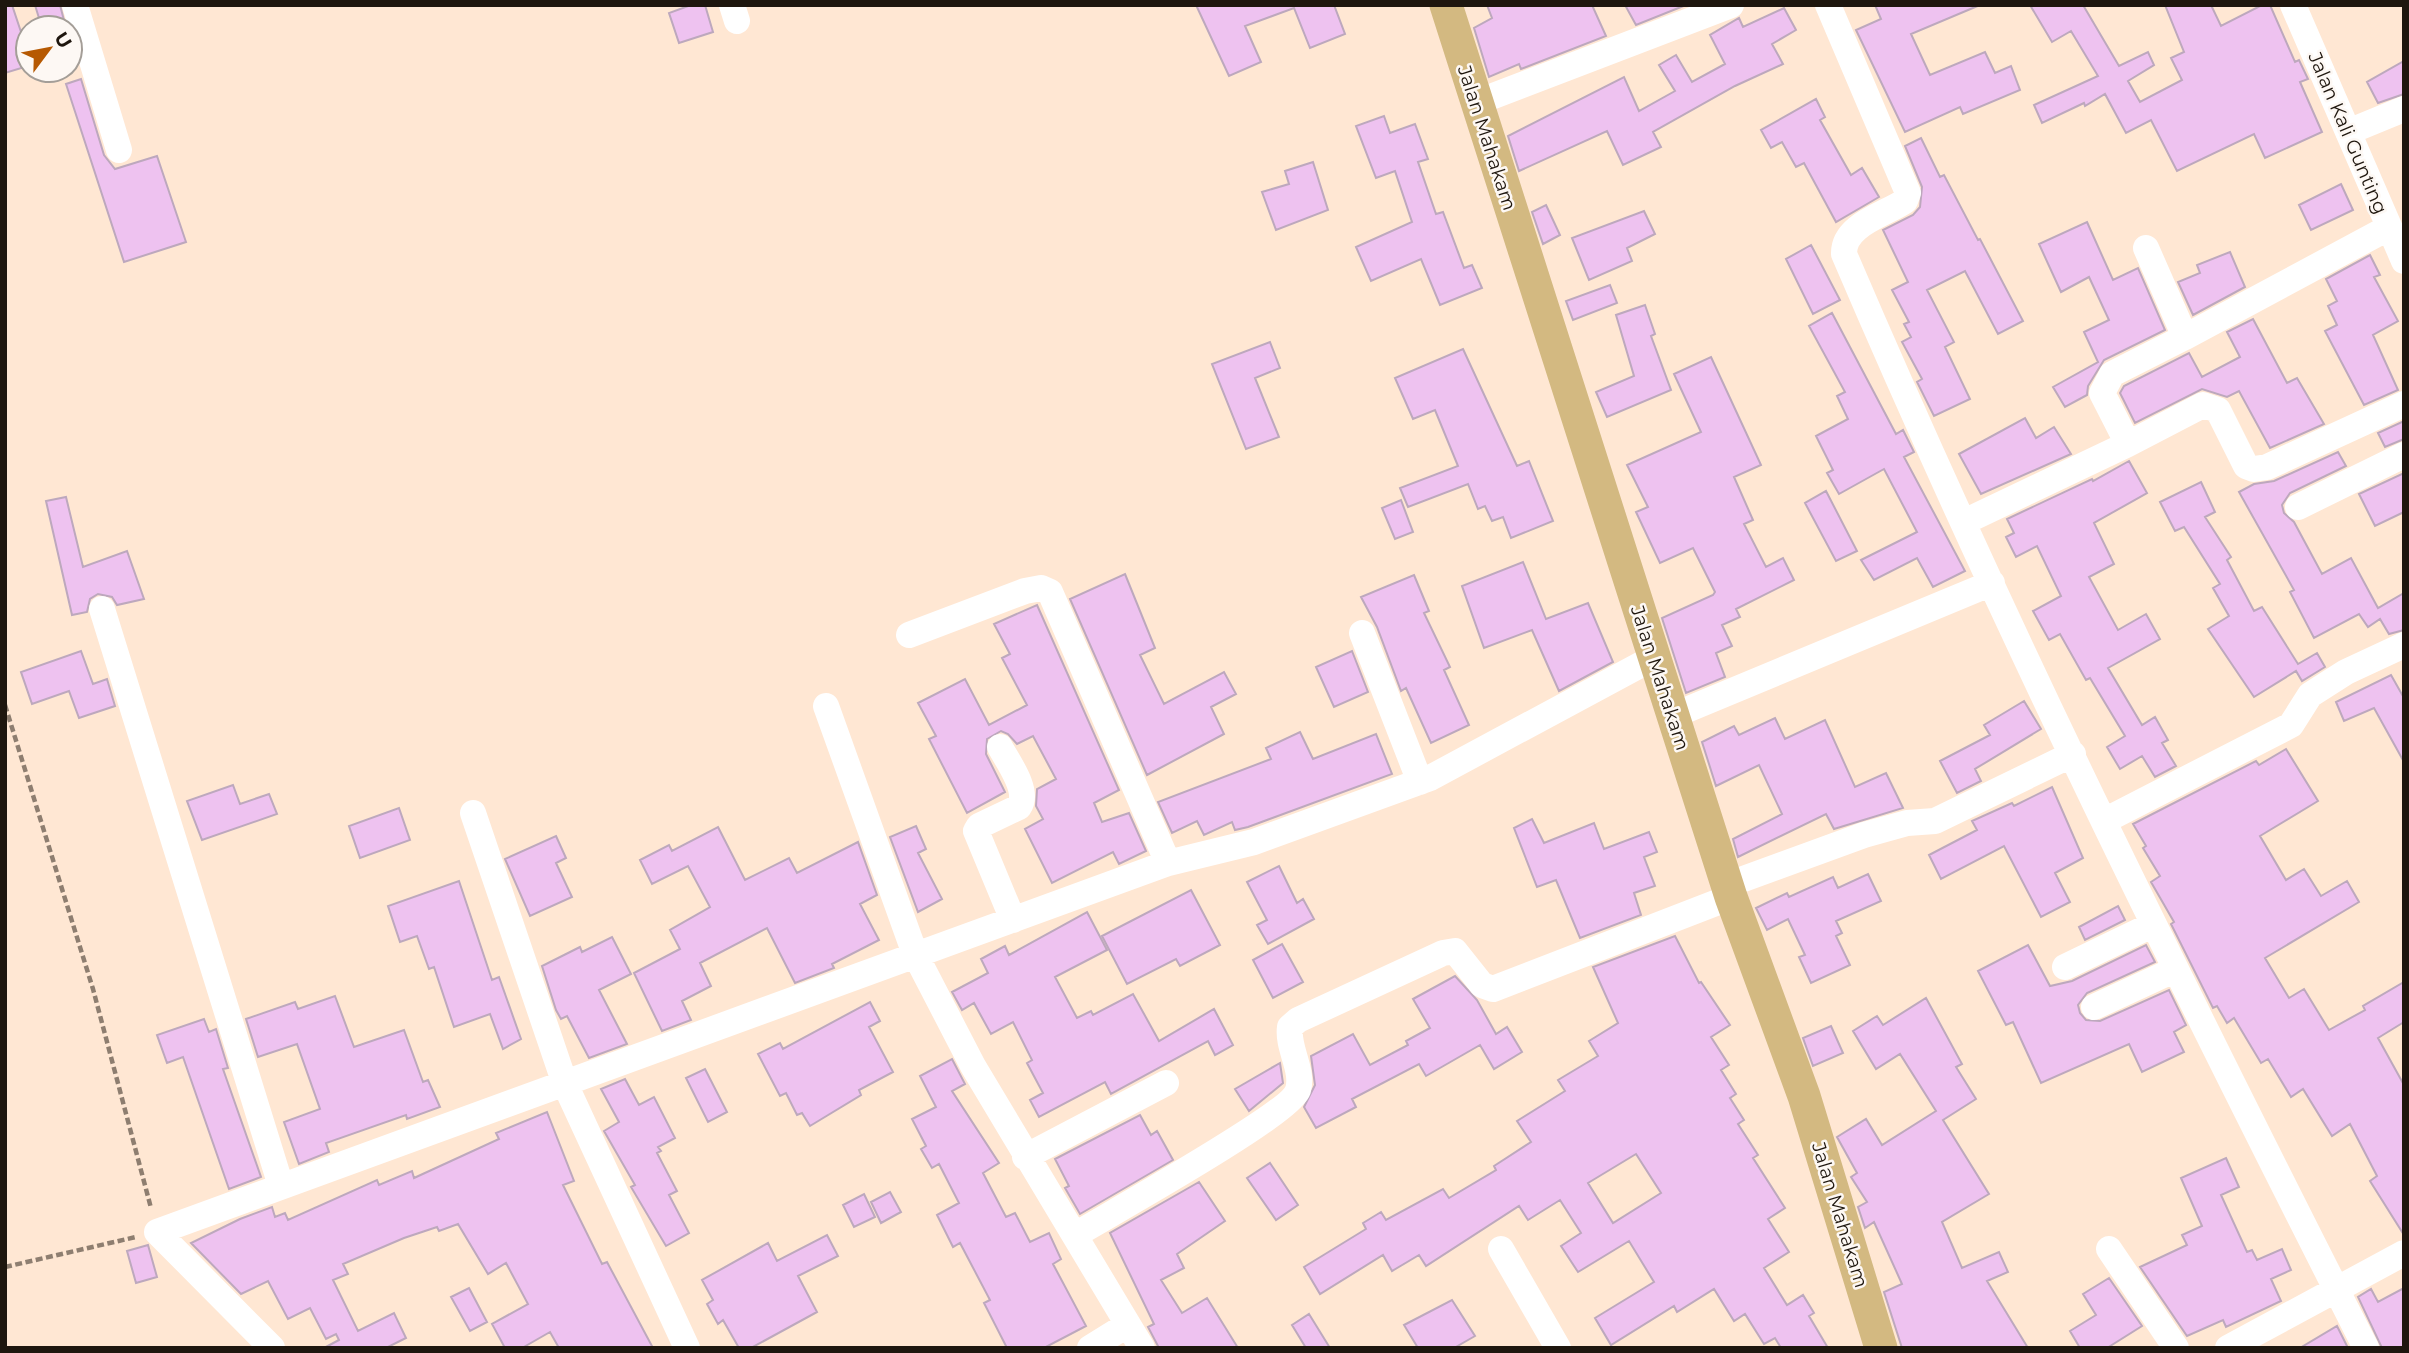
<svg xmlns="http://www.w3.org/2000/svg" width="2409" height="1353" viewBox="0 0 2409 1353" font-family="Montserrat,sans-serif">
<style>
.building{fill:#eec2f0;stroke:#bda8bd;stroke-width:2;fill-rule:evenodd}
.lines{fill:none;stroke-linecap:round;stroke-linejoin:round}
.path{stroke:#8e7e70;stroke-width:4.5;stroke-dasharray:7 3.5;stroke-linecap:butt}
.minor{stroke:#fff;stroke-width:26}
.major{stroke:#d3b981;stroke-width:33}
.labels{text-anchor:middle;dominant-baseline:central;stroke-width:5;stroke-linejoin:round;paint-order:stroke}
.street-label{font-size:19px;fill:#1e160e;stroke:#fdf8f4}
</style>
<rect width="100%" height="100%" fill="#ffe7d3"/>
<path class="building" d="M5,5H12L28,53V66L5,73Z
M35,5H60L66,28H42Z
M691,5H705L713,32L679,43L669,13Z
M1196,5H1334L1345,34L1310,48L1294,8L1245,26L1261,62L1229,76Z
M1487,5H1592L1606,36L1521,69L1519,64L1489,77L1474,28L1492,18Z
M1625,5H1686L1636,25Z
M1875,5H1980L1911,34L1930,75L1985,52L1995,73L2011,66L2020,90L1963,114L1960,107L1905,132L1856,30L1881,19Z
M2030,5H2083L2119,66L2148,52L2154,65L2128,81L2140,102L2182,80L2171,58L2184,52L2165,5H2211L2221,26L2262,5H2270L2295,62L2299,60L2308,79L2300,82L2322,132L2265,158L2254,134L2177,171L2151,120L2126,133L2105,94L2085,106L2084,103L2042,123L2034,105L2098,76L2071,31L2052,42Z
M1784,8L1796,30L1772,44L1783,64L1735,86L1653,132L1661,147L1623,165L1607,131L1519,171L1508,136L1624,77L1639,111L1675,91L1659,65L1676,55L1692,82L1725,64L1710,35L1739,18L1743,27Z
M2404,61V94L2378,103L2367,82Z
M81,79L104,155L115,169L157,156L186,242L124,262L66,84Z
M1816,99L1825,117L1820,120L1851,175L1862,168L1879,197L1836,222L1804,163L1796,167L1782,142L1771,148L1761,130Z
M1384,116L1390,133L1415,124L1428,159L1418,162L1436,214L1443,212L1464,268L1472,265L1482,288L1440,305L1421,259L1371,281L1356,247L1412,222L1395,171L1376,178L1356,126Z
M1921,138L1940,177L1944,175L1978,240L1980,239L2023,321L1998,334L1965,271L1927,290L1954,342L1945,347L1970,399L1934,416L1917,382L1922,379L1902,342L1911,337L1904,324L1909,322L1892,290L1908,282L1883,230L1913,215L1920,207L1922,187L1905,146Z
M1313,162L1328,210L1276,230L1262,192L1289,184L1285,171Z
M2341,184L2353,210L2311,230L2299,205Z
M1546,205L1560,235L1543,244L1532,212Z
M1644,211L1655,234L1627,248L1632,261L1589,280L1572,238Z
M2087,222L2113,280L2138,268L2165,330L2104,360L2088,386L2087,395L2065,407L2053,387L2098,362L2084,332L2109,320L2089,277L2061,292L2039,244Z
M1811,245L1840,300L1813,314L1786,259Z
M2230,252L2245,287L2193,315L2178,282L2200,273L2197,265Z
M2370,255L2380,275L2374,277L2398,321L2373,335L2398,390L2364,405L2325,331L2337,325L2328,306L2337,301L2326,279Z
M1610,285L1617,303L1573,320L1566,301Z
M1645,305L1655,334L1651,336L1671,390L1607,417L1596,392L1634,376L1616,315Z
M1832,313L1896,434L1903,430L1914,452L1904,457L1965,571L1933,587L1917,558L1874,580L1861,560L1917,532L1884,469L1839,494L1827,473L1833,470L1816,436L1848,419L1837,396L1845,392L1809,326Z
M2253,319L2287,383L2297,378L2324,424L2270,448L2239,391L2227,397L2202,389L2135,423L2120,393L2124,386L2189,353L2202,377L2240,357L2227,332Z
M1270,342L1280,368L1255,378L1279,437L1246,449L1212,364Z
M1463,349L1517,466L1529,461L1553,521L1511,538L1503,517L1492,521L1485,506L1478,509L1468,484L1408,507L1400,488L1458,466L1435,410L1413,419L1395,378Z
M1711,357L1761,465L1734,477L1753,520L1744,524L1766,567L1783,558L1794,580L1736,609L1740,617L1722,625L1732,646L1716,653L1725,677L1686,693L1662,618L1713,595L1715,592L1693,548L1660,563L1636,512L1648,507L1627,465L1701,432L1674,374Z
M2025,418L2036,438L2054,427L2071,454L1981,494L1959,454Z
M2404,421V439L2385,447L2378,433Z
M2338,452L2346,466L2290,493L2282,505L2284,513L2294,522L2322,574L2351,558L2378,608L2404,593V630L2389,634L2380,619L2368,627L2359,614L2314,638L2290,592L2294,590L2239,492L2254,484L2274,481Z
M2129,461L2147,493L2094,523L2114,564L2089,577L2118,630L2146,614L2160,639L2108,668L2142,725L2155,717L2168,740L2162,743L2176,766L2155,777L2142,756L2120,769L2107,747L2125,736L2090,678L2086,680L2060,634L2049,640L2033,611L2061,596L2037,546L2016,557L2006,537L2014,533L2007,519L2092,479L2093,481Z
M2404,473V512L2375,526L2359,494Z
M2201,482L2215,512L2205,517L2231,557L2227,560L2254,611L2262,607L2298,664L2317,653L2325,667L2302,681L2296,671L2254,697L2208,629L2229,616L2213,588L2220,584L2184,527L2175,531L2160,502Z
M1826,491L1857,551L1836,561L1805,503Z
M66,497L83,567L127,551L144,599L117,605L112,597L98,594L90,599L87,612L72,615L46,501Z
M1401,500L1413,532L1395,539L1382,508Z
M1523,562L1546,619L1588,603L1613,662L1559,691L1532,630L1484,648L1462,586Z
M1125,574L1155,648L1140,655L1164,704L1224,672L1236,694L1211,707L1224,734L1147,775L1070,599Z
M1414,575L1429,611L1424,613L1450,667L1444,670L1469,725L1431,743L1406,688L1401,691L1377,627L1361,597Z
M1037,605L1119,790L1094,803L1102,822L1129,813L1146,851L1119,864L1113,852L1052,883L1025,829L1043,819L1036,806L1037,789L1056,779L1033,736L1017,744L1008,734L1001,731L987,739L986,754L1005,792L967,813L929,739L936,736L918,703L965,679L989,725L1027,705L1002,658L1010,654L994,624Z
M81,651L93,684L107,679L115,706L79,718L69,691L32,704L21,672Z
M1352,651L1368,692L1334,707L1316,667Z
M2391,675L2404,698V762L2374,708L2344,721L2336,702Z
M2024,701L2041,729L1975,769L1981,781L1957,793L1940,761L1990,735L1984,725Z
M1775,718L1785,739L1825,720L1855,787L1886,773L1903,808L1834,829L1826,814L1738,857L1733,839L1782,814L1759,765L1716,786L1702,742L1734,726L1739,735Z
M1300,732L1313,759L1376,734L1392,774L1248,827L1235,830L1232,822L1204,835L1197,821L1172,833L1158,802L1271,759L1266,748Z
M2286,749L2318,801L2260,836L2286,880L2304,869L2321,896L2347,881L2359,902L2265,958L2289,998L2304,989L2329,1030L2365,1010L2363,1006L2404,982V1022L2378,1038L2404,1085V1235L2370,1181L2377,1176L2350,1124L2332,1136L2303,1089L2291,1097L2268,1059L2261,1063L2234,1018L2227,1023L2217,1006L2213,1008L2171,924L2174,922L2151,882L2160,876L2143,848L2146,846L2133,824L2256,761L2259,765Z
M233,785L240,804L269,794L277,814L202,840L187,801Z
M2052,787L2083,858L2055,873L2070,902L2041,917L2004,846L1941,879L1929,855L1977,830L1972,821L2012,803L2014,806Z
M399,808L410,840L360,858L349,826Z
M1532,819L1544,843L1594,823L1604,849L1649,832L1657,852L1644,857L1655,886L1634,893L1641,915L1580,938L1556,880L1537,887L1514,828Z
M916,826L926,849L918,853L942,899L918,912L890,837Z
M718,827L745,880L789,858L797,873L858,842L877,895L860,904L879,940L832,964L834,968L795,983L767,928L700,963L711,986L682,1001L691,1020L662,1031L634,973L680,949L670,930L710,907L688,866L652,884L640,860L669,845L672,851Z
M556,836L566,858L556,863L572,897L530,916L505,859Z
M1279,866L1297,903L1303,899L1314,919L1268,944L1257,925L1267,920L1247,882Z
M1868,874L1881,901L1836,921L1842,933L1836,936L1850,965L1811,983L1799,957L1805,955L1788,919L1767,930L1756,908L1787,893L1789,897L1833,877L1838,888Z
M459,881L492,980L499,977L521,1039L503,1049L490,1014L454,1027L434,967L429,969L417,936L400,942L388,906Z
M1191,890L1220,945L1180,966L1176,959L1127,984L1102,936Z
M2118,906L2125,920L2085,940L2079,927Z
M1087,912L1107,950L1055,977L1077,1018L1091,1011L1093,1015L1133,994L1159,1041L1214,1009L1233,1045L1215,1055L1208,1041L1111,1094L1105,1082L1039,1117L1030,1100L1043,1093L1027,1063L1032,1060L1013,1022L991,1034L974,1003L962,1010L952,992L988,973L981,959L1005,946L1009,955Z
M1675,936L1699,983L1701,982L1730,1025L1711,1037L1729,1065L1721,1070L1736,1094L1730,1098L1744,1120L1738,1124L1758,1155L1753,1158L1785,1208L1768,1219L1789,1252L1764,1268L1787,1305L1803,1295L1814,1313L1809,1316L1828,1348H1781L1775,1338L1764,1344L1745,1314L1734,1321L1714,1289L1677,1312L1674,1306L1611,1345L1595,1318L1654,1282L1629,1241L1578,1272L1561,1246L1581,1233L1560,1200L1528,1220L1519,1206L1426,1266L1419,1255L1392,1271L1383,1255L1320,1294L1304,1267L1366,1229L1363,1223L1381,1212L1386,1220L1443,1189L1449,1198L1496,1170L1494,1166L1531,1142L1517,1121L1565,1091L1558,1080L1598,1056L1589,1041L1618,1023L1593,967ZM1636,1154L1661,1193L1613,1223L1588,1183Z
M612,937L631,974L599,990L627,1044L589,1058L567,1016L561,1019L556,1010L542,966L580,947L582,952Z
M1282,944L1303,982L1273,998L1253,960Z
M2028,945L2050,986L2072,981L2146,945L2155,962L2087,993L2078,1005L2080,1013L2086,1020L2100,1021L2169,990L2186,1025L2174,1032L2184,1052L2142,1072L2129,1044L2041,1083L2013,1022L2006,1025L1978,971Z
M1455,976L1477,1000L1496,1034L1507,1027L1522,1052L1494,1069L1480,1045L1426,1076L1419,1064L1352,1099L1356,1107L1316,1128L1304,1107L1315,1085L1311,1056L1353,1034L1370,1065L1408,1045L1406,1041L1430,1028L1413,999Z
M335,996L354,1047L404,1030L423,1082L428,1080L440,1107L407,1119L406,1115L326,1143L329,1152L299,1164L284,1122L320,1109L297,1044L258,1057L246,1019L295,1002L298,1009Z
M1926,998L1962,1064L1956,1067L1976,1099L1943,1120L1989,1194L1942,1222L1962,1268L1999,1252L2008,1272L1987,1281L2028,1348H1902L1884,1292L1902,1284L1874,1222L1865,1228L1858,1207L1867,1202L1851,1177L1857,1173L1837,1137L1866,1119L1882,1145L1936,1111L1900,1054L1876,1069L1853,1031L1877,1016L1883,1025Z
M870,1002L880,1021L869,1027L893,1072L859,1090L861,1095L810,1126L802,1113L797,1115L786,1093L780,1096L758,1054L780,1043L783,1049Z
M204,1019L209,1032L216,1029L228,1068L223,1069L261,1177L229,1189L183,1057L167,1063L157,1035Z
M1831,1026L1843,1053L1813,1066L1803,1038Z
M952,1059L965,1084L952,1091L999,1163L983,1173L1006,1217L1015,1213L1030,1242L1049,1233L1061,1259L1053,1264L1086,1326L1044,1348H1007L984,1303L990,1300L960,1243L953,1247L937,1215L959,1203L939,1164L932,1168L921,1149L926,1146L912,1119L936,1107L920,1076Z
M1280,1063L1283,1083L1249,1111L1235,1089Z
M705,1069L727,1112L708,1122L686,1078Z
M625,1079L639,1105L654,1097L675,1138L658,1147L661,1151L657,1153L677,1191L669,1195L689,1233L666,1246L631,1187L635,1185L604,1131L619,1122L601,1089Z
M547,1112L574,1181L563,1185L602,1264L607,1262L653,1348H559L550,1332L522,1348H505L492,1324L528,1304L506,1263L488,1274L458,1224L439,1231L437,1227L404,1238L343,1264L348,1274L333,1280L358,1331L394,1313L406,1338L386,1348H324L339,1340L336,1334L326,1339L310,1308L288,1319L268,1281L241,1294L191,1243L240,1219L272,1207L275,1217L285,1213L288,1220L377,1180L379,1185L412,1171L414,1178L499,1139L496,1133Z
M1140,1115L1151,1135L1157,1131L1173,1160L1080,1214L1065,1188L1069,1186L1055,1159Z
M2226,1158L2239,1187L2221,1195L2247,1252L2252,1250L2257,1260L2282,1249L2291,1270L2271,1279L2281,1301L2226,1327L2223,1320L2187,1336L2140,1267L2187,1245L2182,1235L2202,1226L2181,1178Z
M1270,1163L1298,1205L1276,1220L1247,1178Z
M1199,1182L1225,1221L1177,1254L1184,1268L1161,1280L1182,1313L1207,1298L1238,1348H1159L1148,1327L1154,1324L1110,1233Z
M890,1192L901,1212L881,1223L871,1202Z
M864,1194L875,1217L854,1227L843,1205Z
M827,1235L838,1256L798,1276L817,1312L751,1348H739L723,1320L718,1324L707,1304L713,1300L702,1280L768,1243L777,1261Z
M148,1245L157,1277L136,1283L127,1251Z
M2109,1278L2142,1326L2107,1348H2080L2070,1331L2096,1315L2083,1294Z
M469,1288L487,1322L470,1331L451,1297Z
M2404,1288V1348H2382L2358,1297L2371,1289L2378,1302Z
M1452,1300L1475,1336L1454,1348H1418L1404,1325Z
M1309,1314L1330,1348H1306L1292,1325Z
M2337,1326L2348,1348H2300Z"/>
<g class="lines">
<path class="path" d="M5,705L93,989L151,1208
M5,1267L136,1237"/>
<path class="minor" d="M75,5L119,150
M732,5L737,21
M1828,5L1908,193L1905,201C1884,215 1843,225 1844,254C2003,626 2183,988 2366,1348
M2293,5L2404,261
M1475,103L1731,5
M2348,132L2404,109
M2146,248L2185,337L2388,228
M2128,444L2203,405L2218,410L2246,466L2254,469L2267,467L2404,404
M2298,507L2404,455
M1964,522L2128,444L2102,393L2112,374L2185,337
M102,609L281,1186
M1362,633L1420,782
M909,635L1025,591L1041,588L1050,592L1168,863
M826,706L915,954L973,1066L1142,1348
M1672,716L1992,583
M1000,747C1008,762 1030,791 1019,807L979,826L976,831L1013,920
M473,813L565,1084L687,1348
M2104,821L2291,725L2310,695L2346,672L2404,645
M1727,885L1864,835L1907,823L1935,821L2073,754
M2065,967L2152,925
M2094,1007L2174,970
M1025,1157L1166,1083
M1075,1235C1108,1215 1290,1114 1298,1090C1304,1070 1287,1048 1290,1027L1298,1020L1443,953L1455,951L1482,985L1493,989L1731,897
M1501,1249L1558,1348
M2109,1249L2176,1348
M272,1348L157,1232L1168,863L1254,842L1430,778L1653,658
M1090,1348L1127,1325
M2228,1348L2404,1253"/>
<path class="major" d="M1446,5L1731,897L1804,1096L1881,1348"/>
</g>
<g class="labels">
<g class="street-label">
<text transform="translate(2348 133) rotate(67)">Jalan Kali Gunting</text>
<text transform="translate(1487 138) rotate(72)">Jalan Mahakam</text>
<text transform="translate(1660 678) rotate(72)">Jalan Mahakam</text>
<text transform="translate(1840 1215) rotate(73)">Jalan Mahakam</text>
</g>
</g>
<rect width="2409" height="1353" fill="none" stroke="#1e160e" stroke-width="14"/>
<g transform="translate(49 49) rotate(58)"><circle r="33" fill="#fdf8f4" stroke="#a49e98" stroke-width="2"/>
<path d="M0-5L12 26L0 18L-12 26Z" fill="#b65902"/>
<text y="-10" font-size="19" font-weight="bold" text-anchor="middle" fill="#1e160e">U</text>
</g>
</svg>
